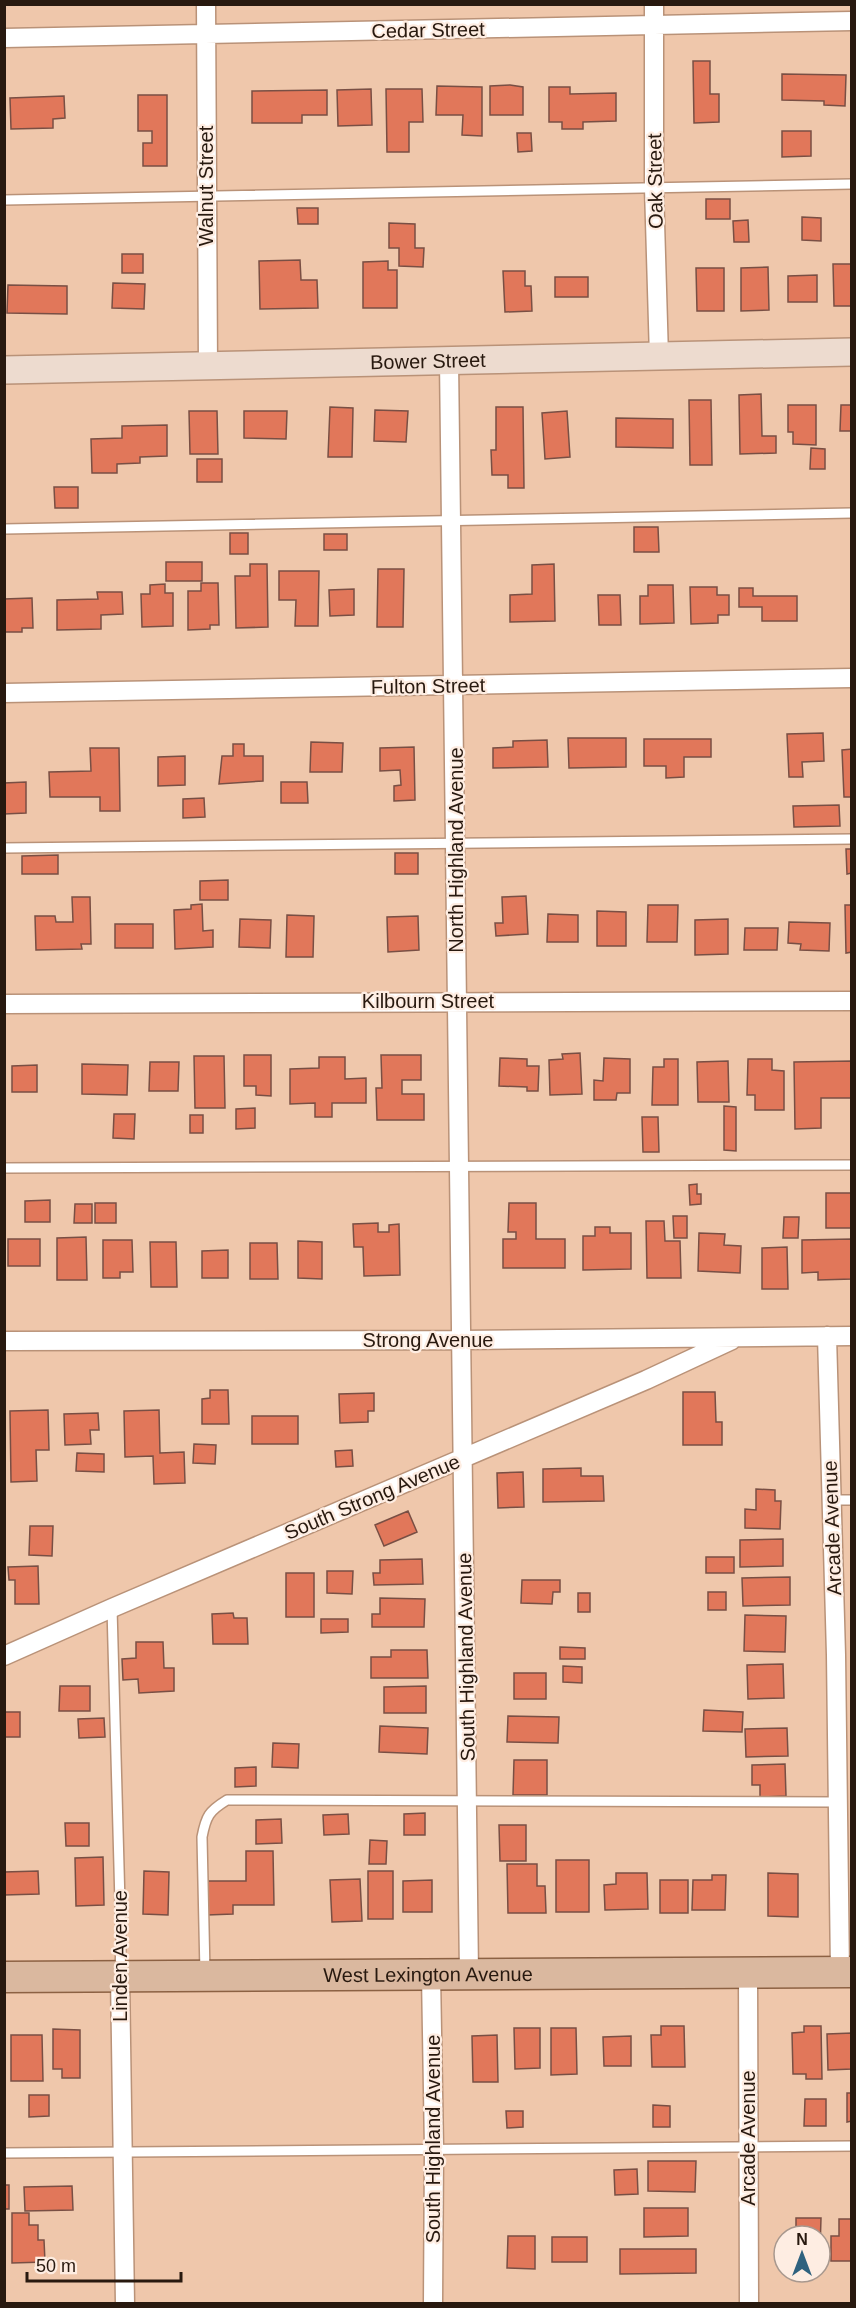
<svg xmlns="http://www.w3.org/2000/svg" width="856" height="2308" viewBox="0 0 856 2308" font-family="Arial,sans-serif">
<style>
.building{fill:#e1775a;stroke:#794f44;stroke-width:1.5}
.lines{fill:none;stroke-linecap:round;stroke-linejoin:round}
.lane-casing{stroke:#b99278;stroke-width:12}
.street-casing{stroke:#b99278;stroke-width:21}
.secondary-casing{stroke:#b99278;stroke-width:30}
.primary-casing{stroke:#8c6143;stroke-width:33}
.lane{stroke:#fff;stroke-width:9}
.street{stroke:#fff;stroke-width:18}
.secondary{stroke:#eddbcf;stroke-width:27}
.primary{stroke:#dab89f;stroke-width:30}
.labels{text-anchor:middle;dominant-baseline:central;stroke-width:4.5;stroke-linejoin:round;paint-order:stroke}
.street-label{font-size:20px;fill:#28190f;stroke:#feede2}
</style>
<rect width="100%" height="100%" fill="#efc7ab"/>
<path class="building" d="M693,61H710V94H719V122L694,123Z
M782,74L846,75L845,106L824,105V101L782,100Z
M510,85L523,87V115H490V86Z
M437,86L482,87V136L462,135L463,115H436Z
M549,87H570V94L616,93V121L583,122V129H562V122H549Z
M371,89L372,125L338,126L337,90Z
M386,89H422L423,122H409V152H387Z
M327,90V115H302V123H252V91Z
M138,95H167V166H143V143H152V131H138Z
M64,96L65,118L53,119V128L11,129L10,98Z
M782,131H811V156L782,157Z
M517,133H531L532,151L518,152Z
M706,199H730V219H706Z
M297,208H318V224H298Z
M802,217L821,218V241L802,240Z
M748,220L749,242H734L733,221Z
M389,223L415,224V248H424L423,267L399,266V248H389Z
M122,254H143V273H122Z
M300,260L301,280H317L318,308L260,309L259,261Z
M388,261V270H397V308H363V262Z
M833,264H852V306H834Z
M768,267L769,310L741,311V268Z
M696,268H724V311H697Z
M503,271H525V286H531L532,311L505,312Z
M817,275V302H788V276Z
M555,277H588V297H555Z
M113,283L145,284L144,309L112,308Z
M8,285L67,286V314L7,313Z
M761,394L762,436H776V453L740,454L739,395Z
M689,400H711L712,465H690Z
M788,405H816V445L793,444V432H788Z
M841,405H852V431H840Z
M330,407L353,408L352,457H328Z
M496,407H523L524,488H508V475H492L491,450H496Z
M375,410L408,411L406,442L374,441Z
M189,411H217L218,454H190Z
M244,411H287L286,439L244,438Z
M567,411L570,457L545,459L542,413Z
M616,418L673,419V448L616,447Z
M167,425V456L140,457V463L117,464V473H92L91,439L122,438V426Z
M811,448L825,449V469H810Z
M197,459H222V482H197Z
M54,487H78V508H55Z
M634,527H658L659,552H634Z
M230,533H248V554H230Z
M324,534H347V550H324Z
M166,562H202V581H166Z
M250,564H267L268,627L236,628L235,576H250Z
M554,564L555,621L510,622V595L532,594V565Z
M378,569H404L403,627H377Z
M279,571H319L318,626H295L296,600H279Z
M201,583H218L219,625H210V629L188,630V591H201Z
M165,584V593H173V626L142,627L141,594H150V585Z
M648,585H673L674,623L640,624V596H648Z
M690,587H717V595H729V615H718V623L691,624Z
M739,588H753V596H797V621H762V607H739Z
M354,589V615L330,616L329,590Z
M97,592H122L123,614L101,615V629L57,630V600L98,599Z
M598,595H620L621,625H599Z
M32,598L33,628H22V632H4V599Z
M823,733L824,761L802,762L803,777H789L787,734Z
M568,738H626V767L569,768Z
M644,739H711V757H684V777L666,778V766H644Z
M547,740L548,767L493,768V748L513,747V741Z
M311,742L343,743L342,772H310Z
M233,744H244V756H263V781L219,784L222,756H233Z
M414,747L415,800L394,801V786L401,785L400,770L380,771V748Z
M90,748H119L120,811H100V797H50L49,772L91,771Z
M852,749V797H844L842,750Z
M185,756V785L158,786V757Z
M26,782V813L4,814V783Z
M281,782H307L308,803H281Z
M204,798L205,817L183,818V799Z
M839,805L840,826L794,827L793,806Z
M846,849H852V873L847,874Z
M395,853H418V874H395Z
M58,855V874H22V856Z
M228,880V900H200V881Z
M526,896L528,934L496,936L495,923H503L502,897Z
M72,897H90L91,944H81L82,949L36,950L35,916H55L56,922H73Z
M202,904L203,931L213,930V947L175,949L174,910L191,909V905Z
M648,905H678L677,942H647Z
M845,905H852V952L846,953Z
M597,911L626,912V946H597Z
M548,914L578,915V942H547Z
M287,915L314,916L313,957H286Z
M418,916L419,950L388,952L387,917Z
M240,919L271,920L270,948L239,947Z
M728,919V954L695,955V920Z
M789,922L830,923L829,951L800,950L801,944L788,943Z
M115,924H153V948H115Z
M745,928H778L777,950H744Z
M580,1053L582,1094L550,1095L549,1060L563,1059L562,1054Z
M244,1055H271V1096L256,1095V1086H244Z
M381,1055H421V1080H402V1094H424V1120H377L376,1088H382Z
M194,1056H224L225,1108H195Z
M319,1057H345V1079L366,1078V1103H332V1117H315V1103L290,1104V1069L319,1068Z
M500,1058L527,1059V1066H539L538,1091H527V1087L499,1086Z
M604,1058L630,1059V1093H617L616,1100H594V1080L603,1081Z
M664,1059H678V1105H652L653,1067H664Z
M748,1059H772V1070L784,1071V1110H755V1095H747Z
M728,1061L729,1102H698L697,1062Z
M852,1061V1098H821V1128L795,1129L794,1062Z
M150,1062H179L178,1091H149Z
M82,1064L128,1065L127,1095L82,1094Z
M37,1065V1092H12V1066Z
M724,1106L736,1107V1151L724,1150Z
M255,1108V1128L236,1129V1109Z
M114,1114H135L134,1139L113,1138Z
M190,1115H203V1133H190Z
M642,1117H658L659,1152H643Z
M697,1184V1194H701V1204L690,1205L689,1185Z
M826,1193H851V1228H826Z
M50,1200V1222H25V1201Z
M95,1203H116V1223H95Z
M509,1203H536V1239H565V1268H503V1239H516V1232H508Z
M75,1204H92V1223H74Z
M673,1216H687V1238H674Z
M784,1217H799L798,1238H783Z
M646,1221H664L665,1241H680L681,1278H647Z
M378,1223V1232H389V1225L399,1224L400,1275L364,1276L363,1247H354L353,1224Z
M595,1227H610V1233H631V1269L583,1270V1236H595Z
M699,1233L725,1234L724,1245L741,1246L740,1273L698,1271Z
M86,1237L87,1280H57V1238Z
M8,1239H40V1266H8Z
M852,1239V1279L818,1280V1272L802,1273V1240Z
M103,1240H132L133,1272H120V1278H103Z
M298,1241L322,1242V1279L298,1278Z
M150,1242H176L177,1287H151Z
M250,1243H277L278,1279H250Z
M787,1247L788,1289H762V1248Z
M228,1250V1278H202V1251Z
M210,1390H228L229,1424H202V1399L210,1398Z
M683,1392H715L716,1422H722V1445H683Z
M374,1393V1411H368V1422L340,1423L339,1394Z
M48,1410L49,1450H36L37,1481L11,1482L10,1411Z
M159,1410L160,1453L184,1452L185,1483L154,1484L153,1456L125,1457L124,1411Z
M98,1413L99,1430H90L91,1444L65,1445L64,1414Z
M252,1416H298V1444H252Z
M194,1444L216,1445L215,1464L193,1463Z
M352,1450L353,1466L336,1467L335,1451Z
M77,1453L104,1454V1472L76,1471Z
M581,1468V1476H603L604,1501L543,1502V1469Z
M523,1472L524,1507L498,1508L497,1473Z
M756,1489L775,1490V1501H781L780,1529L745,1528V1509L756,1510Z
M408,1511L417,1532L384,1546L375,1525Z
M30,1526H53L52,1556L29,1555Z
M783,1539V1566L740,1567V1540Z
M706,1557H734V1573H706Z
M422,1559L423,1584L374,1585L373,1573H380V1560Z
M38,1566L39,1604H15V1580H9L8,1567Z
M327,1571H353L352,1594L327,1593Z
M286,1573H314V1617H286Z
M790,1577V1605L743,1606L742,1578Z
M522,1580H560V1592H553L552,1604L521,1603Z
M708,1592H726V1610H708Z
M578,1593H590V1612H578Z
M380,1598L425,1599L424,1627H372V1614H380Z
M233,1613L234,1618H247L248,1644H213L212,1614Z
M745,1615L786,1616L785,1652L744,1651Z
M321,1619H348V1632L321,1633Z
M136,1642H163L164,1668H174V1691L139,1693L138,1679L123,1680L122,1659L136,1658Z
M560,1647L585,1648V1659H560Z
M391,1650H427L428,1678H371V1657H391Z
M783,1664L784,1698L748,1699L747,1665Z
M563,1666L582,1667V1683L563,1682Z
M514,1673H546V1699H514Z
M60,1686H90V1711H59Z
M426,1686V1713H384V1687Z
M704,1710L743,1712L742,1732L703,1731Z
M4,1712H20V1737H4Z
M508,1716L559,1717L558,1743L507,1742Z
M104,1718L105,1737L79,1738L78,1719Z
M380,1726L428,1728L427,1754L379,1752Z
M787,1728L788,1756L746,1757L745,1729Z
M273,1743L299,1744L298,1768L272,1767Z
M514,1760H547V1795H513Z
M785,1764L786,1796L760,1797V1785H752V1765Z
M256,1767V1786L235,1787V1768Z
M425,1813V1835H404V1814Z
M348,1814L349,1834L324,1835L323,1815Z
M281,1819L282,1843L256,1844V1820Z
M65,1823H89V1846H66Z
M499,1825H526V1861H500Z
M370,1840L387,1841L386,1864H369Z
M246,1851H273L274,1905H233V1914L207,1915L206,1881H246Z
M103,1857L104,1905L76,1906L75,1858Z
M556,1860H589V1912H556Z
M507,1864H537V1886H545L546,1913H508Z
M38,1871L39,1894L4,1895V1872Z
M144,1871L169,1872L168,1915L143,1914Z
M368,1871H393V1919H368Z
M616,1873H647L648,1909L605,1910L604,1885L616,1884Z
M768,1873L798,1874V1917L768,1916Z
M712,1875H726L725,1910H692L693,1880H712Z
M360,1879L362,1921L332,1922L330,1880Z
M432,1880V1912H403V1881Z
M660,1880H688V1913H660Z
M661,2026H684L685,2067H652L651,2035H661Z
M804,2026H821L822,2079H806V2074H793L792,2033L804,2032Z
M514,2028H540V2068L515,2069Z
M551,2028H576L577,2074L551,2075Z
M53,2029L80,2030V2078H62V2069H53Z
M852,2033V2069L828,2070L827,2034Z
M11,2035H42L43,2081H11Z
M497,2035L498,2082H473L472,2036Z
M631,2036V2066H604L603,2037Z
M847,2093H852V2121L847,2122Z
M29,2095H49V2116L29,2117Z
M805,2099H826V2126H804Z
M653,2105L670,2106V2127H653Z
M506,2111H523V2127L507,2128Z
M648,2161H696L695,2192L648,2191Z
M637,2169L638,2194L615,2195L614,2170Z
M4,2185H9V2209H4Z
M72,2186L73,2210L25,2211L24,2187Z
M644,2208H688V2236L644,2237Z
M12,2213H29V2225H38V2240H44L45,2262L12,2263Z
M796,2218H821L820,2250V2236H796Z
M839,2219H852V2261H831V2236H839Z
M508,2236H535V2269L507,2268Z
M552,2237H587V2262H552Z
M620,2249H696V2273L620,2274Z"/>
<g class="lines">
<g class="lane-casing">
<path id="lane" d="M4,200L852,184
M4,529L852,513
M4,848L852,839
M4,1168L852,1165
M831,1500H852
M112,1608L121,1941L120,1972
M205,1973L202,1837C206,1816 209,1811 227,1800L837,1802
M4,2153L852,2146"/>
</g>
<g class="street-casing">
<path id="street" d="M206,4L208,367
M654,4V188L659,357
M4,38L852,21
M449,361L469,1974
M4,693L852,678
M4,1004L852,1001
M827,1336L836,1655L840,1972
M4,1341L462,1340L852,1336
M4,1656L112,1608L646,1380L732,1340
M748,1972L749,2304
M431,1974L434,2149L433,2304
M120,1976L125,2304"/>
</g>
<g class="secondary-casing">
<g id="secondary">
<path id="s1" d="M4,370L852,352"/>
</g>
</g>
<g class="primary-casing">
<g id="primary">
<path id="s2" d="M4,1977L852,1972"/>
</g>
</g>
<use href="#lane" class="lane"/>
<use href="#street" class="street"/>
<use href="#secondary" class="secondary"/>
<use href="#primary" class="primary"/>
</g>
<g class="labels">
<g class="street-label">
<text transform="translate(428 30) rotate(-1)">Cedar Street</text>
<text transform="translate(655 181) rotate(-91)">Oak Street</text>
<text transform="translate(206 186) rotate(-90)">Walnut Street</text>
<text stroke="none"><textPath href="#s1" startOffset="424">Bower Street</textPath></text>
<text transform="translate(428 686) rotate(-1)">Fulton Street</text>
<text transform="translate(456 850) rotate(-90)">North Highland Avenue</text>
<text x="428" y="1001">Kilbourn Street</text>
<text x="428" y="1340">Strong Avenue</text>
<text transform="translate(372 1497) rotate(-23)">South Strong Avenue</text>
<text transform="translate(832 1528) rotate(-92)">Arcade Avenue</text>
<text transform="translate(466 1657) rotate(-91)">South Highland Avenue</text>
<text transform="translate(120 1956) rotate(-90)">Linden Avenue</text>
<text stroke="none"><textPath href="#s2" startOffset="424">West Lexington Avenue</textPath></text>
<text transform="translate(748 2138) rotate(-90)">Arcade Avenue</text>
<text transform="translate(433 2139) rotate(-90)">South Highland Avenue</text>
</g>
</g>
<rect width="856" height="2308" fill="none" stroke="#28190f" stroke-width="12"/>
<g transform="translate(802 2254)"><circle r="28" fill="#feede2" stroke="#a8988e" stroke-width="1.5"/>
<path d="M0-4.5L10 22L0 15L-10 22Z" fill="#2f627f"/>
<text y="-9" font-size="16" font-weight="bold" text-anchor="middle" fill="#28190f">N</text>
</g>
<path d="M27 2272v9h154v-9" fill="none" stroke="#28190f" stroke-width="3"/>
<text x="36" y="2272" font-size="18" fill="#28190f" stroke="#feede2" stroke-width="4.5" paint-order="stroke">50 m</text>
</svg>
